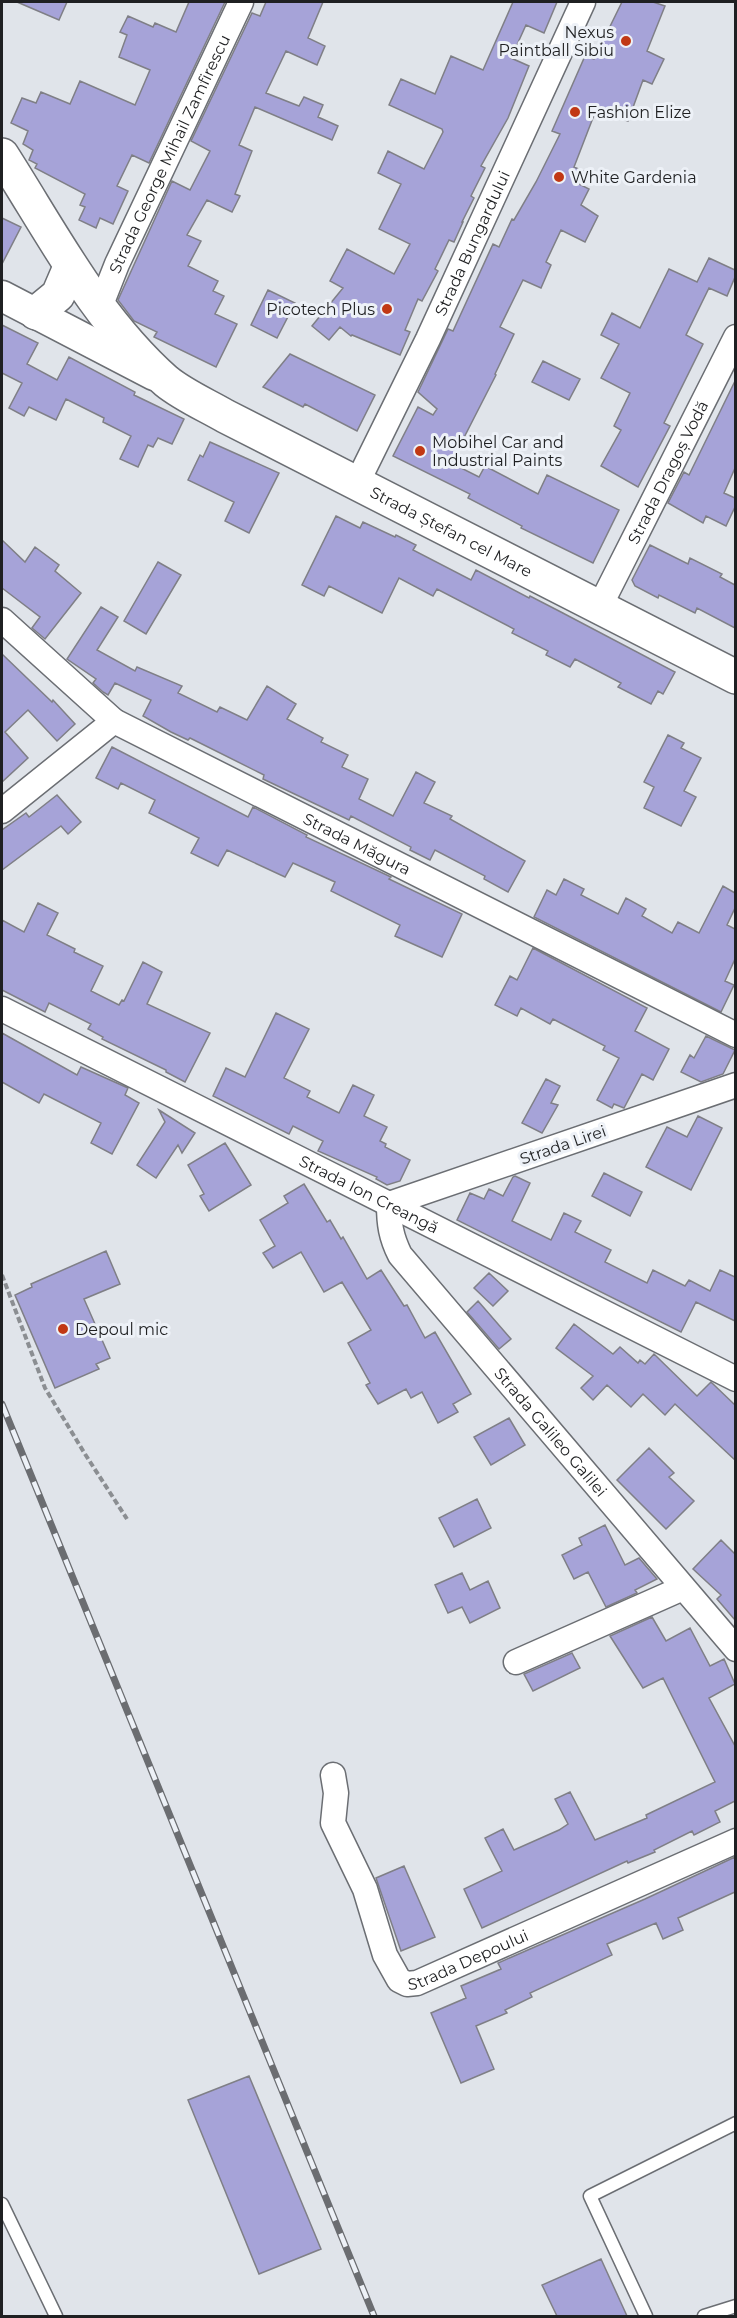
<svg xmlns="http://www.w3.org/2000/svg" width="737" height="2318" viewBox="0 0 737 2318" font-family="Montserrat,sans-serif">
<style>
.building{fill:#a6a3d8;stroke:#7f7f86;stroke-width:1.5}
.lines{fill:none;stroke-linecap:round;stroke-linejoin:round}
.service-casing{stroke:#6b6e73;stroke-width:15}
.minor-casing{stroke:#6b6e73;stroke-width:27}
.tertiary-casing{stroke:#6b6e73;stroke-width:33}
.primary-casing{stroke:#6b6e73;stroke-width:36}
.path{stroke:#8b8e92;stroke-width:4;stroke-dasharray:6 3;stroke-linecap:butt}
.service{stroke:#fff;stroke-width:12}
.minor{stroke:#fff;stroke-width:24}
.tertiary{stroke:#fff;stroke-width:30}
.primary{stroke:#fff;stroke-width:33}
.rail-casing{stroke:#6b6d71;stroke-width:7}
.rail{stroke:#edf1f7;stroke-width:4.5;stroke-dasharray:14;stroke-linecap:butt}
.poi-dot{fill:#c13814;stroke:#edf1f7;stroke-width:2}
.labels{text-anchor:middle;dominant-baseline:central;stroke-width:6;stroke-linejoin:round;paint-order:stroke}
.poi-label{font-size:16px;fill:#1f2022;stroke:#edf1f7;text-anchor:start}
.street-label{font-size:16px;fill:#1f2022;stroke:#edf1f7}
</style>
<rect width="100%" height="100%" fill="#e0e4ea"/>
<path class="building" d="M17,2H67L59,20Z
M189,2H225L149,163L132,155L117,186L128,191L113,224L100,218L96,228L79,220L85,207L80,205L85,194L35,168L37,164L29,160L33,150L23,144L28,131L11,123L22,98L36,103L41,92L70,104L80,81L135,105L150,70L119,57L127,35L120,32L128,16L153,27L155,23L176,32Z
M266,2H323L308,38L325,46L317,65L286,51L266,93L299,106L304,97L323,105L318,117L338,126L332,140L255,107L239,145L252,151L235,194L240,196L232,212L207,200L187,235L201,241L188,266L218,281L213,291L224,296L215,314L237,324L216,367L154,337L157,332L134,321L118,300L172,181L190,190L210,151L191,141L252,13L260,16Z
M513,2H557L544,33L526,25L511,58L529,66L508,118L481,166L485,168L471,196L474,198L462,222H463L454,242L449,240L435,269L438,271L422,301L418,299L405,330L410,332L400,355L352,335L351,336L340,327L329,340L312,326L343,288L330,281L347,249L394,274L410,244L379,229L401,184L378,173L388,151L424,169L443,132L442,129L389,105L401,79L435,94L451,56L483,70Z
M622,2H653L665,6L647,51L664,59L652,84L643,80L628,121L596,110L574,167L583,171L577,183L589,189L581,205L598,216L585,242L561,230L546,262L551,265L541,288L523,280L500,327L514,334L495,374L496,375L451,463L479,477L485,466L538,494L547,475L619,510L593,563L521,528L522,526L468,498L470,494L393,456L418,407L433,415L437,409L418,392L448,329L453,331L493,244L499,247L512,219L514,220L536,182L560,134L552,131L585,56L594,59Z
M2,218L21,227L2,264Z
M709,258L735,270V277L727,296L709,288L686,335L703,344L664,423L670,426L638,487L601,466L621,430L614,426L630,393L601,378L619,344L601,335L612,313L640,328L669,269L697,282Z
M268,290L295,303L277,338L251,325Z
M2,325L38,343L27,364L57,380L69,357L135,392L134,395L184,419L172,444L158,438L153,447L148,445L138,467L120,459L131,436L103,422L104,418L66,399L56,420L29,407L24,416L9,408L22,383L2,373Z
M290,354L375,395L357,431L305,404L303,407L263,387Z
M543,361L580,379L569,400L532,382Z
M735,381V468L724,493L735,498V507L726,526L706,516L703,523L668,503L684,472L689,475Z
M210,442L279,473L249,533L225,521L234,502L188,480L200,455L203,457Z
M336,516L360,528L363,522L395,537L396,535L416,545L413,550L471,580L476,570L529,598L530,596L559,611L675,672L663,694L658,691L651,704L618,687L621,683L575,659L570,667L546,655L548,651L512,633L514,629L437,589L433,596L399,578L382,613L329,586L324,596L302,585Z
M2,540L25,562L35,547L59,565L55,571L81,593L45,639L32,628L40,617L2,588Z
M650,545L688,564L690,558L722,574L720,577L735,585V628L697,608L695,613L659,595L658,598L635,586L632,580Z
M158,562L181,575L146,634L124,621Z
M101,607L118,617L97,650L135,671L137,667L182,686L178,693L217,712L220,707L247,720L267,686L296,704L287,719L323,738L321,742L348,755L342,767L368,779L359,799L393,816L416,772L435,782L424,803L452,816L450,819L525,861L508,892L484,879L485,876L435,850L430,860L410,850L411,847L351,816L349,820L263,779L264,775L190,738L188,740L171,732L143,716L151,700L115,683L108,695L103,692L93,683L96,679L67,659Z
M2,654L52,702L53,700L75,724L57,741L28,710L5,732L28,758L2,782Z
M668,735L684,743L681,748L701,758L684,791L696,797L681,826L644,808L654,787L644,782Z
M112,747L248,817L253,807L307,835L306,837L391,877L389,879L462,914L442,957L395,936L400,925L331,891L335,882L293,863L285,877L227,850L218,866L191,853L199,838L149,813L155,800L121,783L118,789L96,778Z
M57,795L81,822L68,834L61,826L2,870V830L26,813L29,817Z
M564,879L584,889L581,895L618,914L626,898L646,909L642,916L672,933L678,922L699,933L723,886L735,893V908L727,925L735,929V959L725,981L734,985L721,1012L534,917L547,890L556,895Z
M38,903L58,913L47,935L75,949L74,952L103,966L91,991L119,1005L122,1000L124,1001L143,962L162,972L147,1004L210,1033L185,1082L166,1072V1070L102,1039L103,1037L88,1029L91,1024L49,1003L45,1012L2,990V920L24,932Z
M533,948L647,1008L635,1031L669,1049L653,1080L642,1074L624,1108L614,1104L612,1108L597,1100L619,1058L603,1050L605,1046L553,1019L550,1024L521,1008L517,1016L495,1005L510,976L517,980Z
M276,1013L309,1029L284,1078L310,1091L307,1097L339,1113L353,1085L374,1095L364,1116L387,1127L380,1141L386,1144L385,1147L410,1160L400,1181L387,1185L376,1179L377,1177L318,1151L323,1141L293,1126L289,1134L213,1096L226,1068L245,1077Z
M2,1033L77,1075L81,1067L128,1088L125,1095L139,1103L112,1154L91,1143L101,1123L44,1094L39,1103L2,1082Z
M706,1036L735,1050L723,1074L701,1082L681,1072L690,1055L694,1058Z
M546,1079L560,1086L551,1103L558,1105L542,1133L522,1123Z
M159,1110L195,1133L182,1153L178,1145L156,1178L137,1165L165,1122Z
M698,1116L722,1128L691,1190L646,1167L667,1127L687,1137Z
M225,1143L251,1185L209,1211L200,1196L204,1194L188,1165Z
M604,1173L642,1192L630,1216L592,1196Z
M515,1176L530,1183L512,1221L551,1240L564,1213L581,1221L575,1232L611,1250L605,1262L647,1283L653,1270L685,1286L689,1280L710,1291L720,1270L735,1277V1321L696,1302L681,1332L457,1220L470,1193L484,1199L489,1189L503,1196L513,1177Z
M304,1184L327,1222L330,1220L341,1239L343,1237L367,1279L381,1270L404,1306L407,1305L425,1338L435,1332L471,1394L453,1404L458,1412L438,1423L422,1392L411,1398L406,1389L378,1404L366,1385L370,1383L348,1343L371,1330L342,1282L324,1292L301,1252L273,1268L263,1253L275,1246L260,1220L288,1203L284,1196Z
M106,1251L120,1284L84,1299L110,1358L96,1364L99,1369L55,1388L15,1295L32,1287L31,1284Z
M489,1273L508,1291L493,1306L474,1288Z
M478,1301L511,1339L499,1349L467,1312Z
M574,1324L613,1354L620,1347L638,1363L640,1360L645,1364L654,1354L697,1396L711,1382L712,1383L735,1405V1460L675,1404L665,1415L643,1394L631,1407L607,1385L593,1400L581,1388L593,1376L556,1348Z
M509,1418L525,1445L491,1465L474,1437Z
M649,1448L674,1473L669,1477L694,1501L666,1529L617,1480Z
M477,1499L491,1528L454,1547L439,1518Z
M605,1525L625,1565L639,1558L657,1579L635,1590L637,1593L606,1607L588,1572L574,1579L562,1555L582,1545L579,1538Z
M721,1540L735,1554V1620L717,1599L721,1595L693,1569Z
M462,1573L470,1590L488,1581L500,1608L470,1623L462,1607L448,1613L435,1585Z
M652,1617L666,1641L690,1628L710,1666L724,1659L735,1684L709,1698L735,1746V1801L715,1811L720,1822L694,1835L692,1831L654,1850L655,1852L628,1863L627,1861L482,1928L464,1889L502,1871L485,1838L503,1829L514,1850L559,1830L568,1824L555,1799L570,1792L595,1840L647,1818L646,1815L715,1782L663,1678L643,1688L610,1636Z
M572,1653L580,1668L533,1691L524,1674Z
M735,1857V1892L678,1918L683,1930L663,1939L656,1923L607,1944L612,1955L530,1993L532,1997L505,2010L507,2013L476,2026L494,2069L461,2083L431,2013L466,1998L461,1986L501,1969L498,1963L645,1899Z
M404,1866L435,1937L401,1951L376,1878Z
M249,2076L321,2249L259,2274L188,2100Z
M601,2259L627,2316H557L542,2285Z"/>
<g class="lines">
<g class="service-casing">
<path id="service" d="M2,2204L56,2316
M646,2316L590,2196L736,2123
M704,2316L736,2306"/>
</g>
<g class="minor-casing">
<g id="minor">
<path id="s1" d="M100,307L117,264L241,2"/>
<path id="s2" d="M357,483L428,339L583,2"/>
<path id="s3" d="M600,606L736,337"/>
<path id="s4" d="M2,620L114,721L736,1035"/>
<path d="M2,811L114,721"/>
<path id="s5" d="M2,1009L736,1379"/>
<path id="s6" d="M736,1085L389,1204C389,1224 391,1237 400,1255L736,1649"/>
<path d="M516,1662L683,1588"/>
<path id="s7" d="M333,1775L336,1793L333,1823L365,1889L385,1955L399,1980L407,1984L417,1983L736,1841"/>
</g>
</g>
<g class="tertiary-casing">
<path id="tertiary" d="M2,296L154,375"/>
</g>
<g class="primary-casing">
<g id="primary">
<path id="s8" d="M2,155C52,233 95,318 166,381C183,395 206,405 225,416L736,677"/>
<path d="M36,313L58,295L70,267"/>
</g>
</g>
<path class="path" d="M2,1275L45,1388L85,1454L127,1519"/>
<use href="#service" class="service"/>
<use href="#minor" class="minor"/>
<use href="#tertiary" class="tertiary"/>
<use href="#primary" class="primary"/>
<g class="rail-casing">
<path id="rail" d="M2,1404L374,2316"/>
</g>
<use href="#rail" class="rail"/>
</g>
<g class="poi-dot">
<circle cx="626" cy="41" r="6"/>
<circle cx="575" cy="112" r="6"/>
<circle cx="559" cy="177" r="6"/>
<circle cx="387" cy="309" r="6"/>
<circle cx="420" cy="451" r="6"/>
<circle cx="63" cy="1329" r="6"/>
</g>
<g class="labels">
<g class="poi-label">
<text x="614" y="32" text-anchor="end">Nexus<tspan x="614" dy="18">Paintball Sibiu</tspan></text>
<text x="587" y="112">Fashion Elize</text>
<text x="571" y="177">White Gardenia</text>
<text x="375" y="309" text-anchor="end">Picotech Plus</text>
<text x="432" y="442">Mobihel Car and<tspan x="432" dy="18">Industrial Paints</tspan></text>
<text x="75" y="1329">Depoul mic</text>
</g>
<g class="street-label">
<text stroke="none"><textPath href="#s1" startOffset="168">Strada George Mihail Zamfirescu</textPath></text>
<text stroke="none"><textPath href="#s2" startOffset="266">Strada Bungardului</textPath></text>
<text stroke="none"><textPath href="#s3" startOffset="150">Strada Dragoș Vodă</textPath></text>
<text stroke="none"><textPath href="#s8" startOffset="603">Strada Ștefan cel Mare</textPath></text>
<text stroke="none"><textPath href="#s4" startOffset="423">Strada Măgura</textPath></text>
<text transform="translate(563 1145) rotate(-19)">Strada Lirei</text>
<text stroke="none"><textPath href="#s5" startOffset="411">Strada Ion Creangă</textPath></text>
<text stroke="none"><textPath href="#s6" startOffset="652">Strada Galileo Galilei</textPath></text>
<text stroke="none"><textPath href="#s7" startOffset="294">Strada Depoului</textPath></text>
</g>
</g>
<rect width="737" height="2318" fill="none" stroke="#1f2022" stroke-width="6"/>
</svg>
